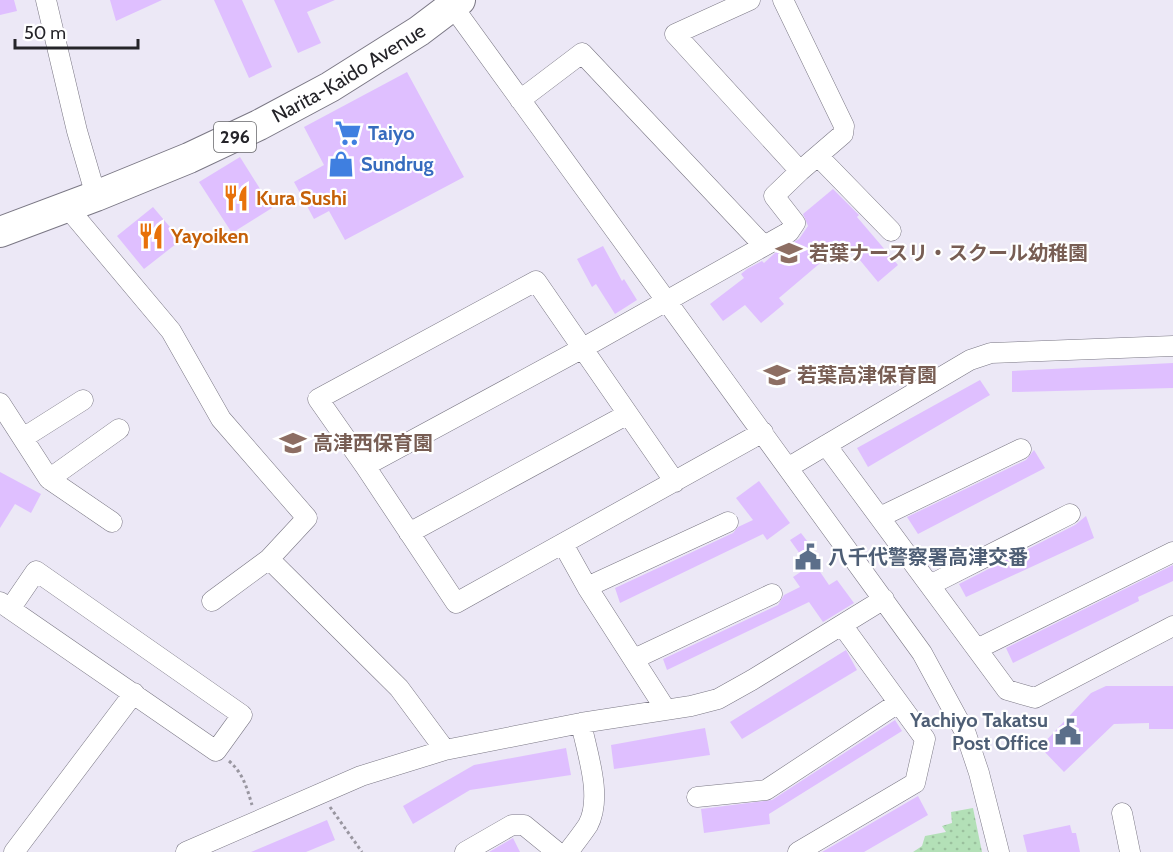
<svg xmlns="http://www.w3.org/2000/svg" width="1173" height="852" viewBox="0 0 1173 852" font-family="Cabin,'Noto Sans JP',sans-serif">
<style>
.green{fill:url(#green-dots)}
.building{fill:#dfbfff}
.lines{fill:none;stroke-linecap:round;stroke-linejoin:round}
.minor-casing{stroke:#7a7784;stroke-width:21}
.highway-casing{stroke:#7a7784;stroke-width:32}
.path{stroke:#9996a0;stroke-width:3;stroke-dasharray:3 3;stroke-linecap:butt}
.minor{stroke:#fff;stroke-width:20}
.highway{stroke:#fff;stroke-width:30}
.labels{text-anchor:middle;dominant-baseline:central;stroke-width:4.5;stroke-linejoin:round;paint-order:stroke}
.shield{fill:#fff;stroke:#666669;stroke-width:1.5}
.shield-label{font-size:18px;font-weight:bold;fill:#252429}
.street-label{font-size:20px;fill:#252429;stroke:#fff}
.shop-label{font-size:20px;font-weight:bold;fill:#366cbe;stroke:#fff;text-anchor:start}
.food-label{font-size:20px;font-weight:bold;fill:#c56008;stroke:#fff;text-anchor:start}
.education-label{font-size:20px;font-weight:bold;fill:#785e54;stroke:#fff;text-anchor:start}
.service-label{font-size:20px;font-weight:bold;fill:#4e5e75;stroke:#fff;text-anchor:start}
</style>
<defs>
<pattern id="green-dots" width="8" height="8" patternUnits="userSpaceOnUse" patternTransform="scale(1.5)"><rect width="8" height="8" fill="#b3e0b7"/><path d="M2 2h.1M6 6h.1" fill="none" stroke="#9ac09d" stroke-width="1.8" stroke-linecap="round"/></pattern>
</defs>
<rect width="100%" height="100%" fill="#ece8f6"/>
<path class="green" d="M973,808L982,852H913L922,846L925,836L946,832L942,826L952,823L951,812Z"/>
<path class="building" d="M0,0H14L17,11L0,15Z
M110,0H162L116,21Z
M214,0H242L272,67L249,78Z
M274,0H335L307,12L321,43L298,53Z
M407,72L464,177L345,240L329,211L314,219L294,182L324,165L304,127Z
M240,157L272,208L232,233L199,182Z
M833,189L859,215L857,217L898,265L878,282L845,242L779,298L784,304L761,323L745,305L723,321L710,304L744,278L741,274L747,269L762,261L764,263L775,253L799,239L808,226L803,214Z
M153,207L181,240L144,269L117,236Z
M603,246L622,281L624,279L637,300L615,314L596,284L592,287L577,259Z
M1173,363V388L1012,392V371Z
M980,380L990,395L868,467L857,448Z
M1034,450L1045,468L918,534L907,517L1026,460Z
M0,472L41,494L31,513L15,504L0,528Z
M759,481L790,523L767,540L763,534L620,603L615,588L733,533L738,527L753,520L736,498Z
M1086,516L1094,538L966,597L959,584L1075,525Z
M801,533L811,546L800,554L790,540Z
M814,563L829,585L837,580L854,603L823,622L809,602L667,670L663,659L778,605L784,595L800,587L793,577Z
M1173,565V581L1138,597L1139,601L1013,663L1006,648Z
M846,650L857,670L742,739L730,722Z
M1106,686H1173V729H1149V723L1114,724L1064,772L1040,747L1091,693Z
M895,720L902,731L769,814L770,824L704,833L701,809L772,800Z
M705,728L710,755L614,769L611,745Z
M566,748L571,775L470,790L413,824L403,806L474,765Z
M918,796L928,815L864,852H822Z
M327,820L335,840L306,852H251Z
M1070,825L1072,833H1076L1080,852H1027L1023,835Z
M513,838L520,852H489Z"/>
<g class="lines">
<g class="minor-casing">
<path id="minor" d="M46,0L77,131L96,196
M448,0L922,653L966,734L979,773L999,852
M750,0L675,34L800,171L843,134L844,126L783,0
M520,100L582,53L764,246L583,348L365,466L456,603L763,432
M818,156L891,231
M67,207L171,331L221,419L307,518L269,559
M764,246L789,232L795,223L774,196L800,171
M0,403L49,479L119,429
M23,438L83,400
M826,445L1007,690L1035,698L1173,626
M365,466L318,399L536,281L675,482
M789,467L970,360L991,353L1173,346
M49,479L112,522
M880,517L1021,449
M409,533L628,414
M563,544L587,587L666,710
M930,585L1070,514
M587,587L728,522
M212,601L269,559L399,688L445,750
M0,602L216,751L242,715L36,571L10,609
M977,649L1173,552
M634,659L772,594
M697,797L766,790L898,703
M1122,813L1130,852
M14,852L134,693
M186,852L361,776L445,750L581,723L691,706L718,699L752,680L884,599
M465,852L512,825H524L557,852
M568,852C575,843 582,834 588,825C603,797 587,753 581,723
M798,852L915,783L925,739L842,625"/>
</g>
<g class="highway-casing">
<g id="highway">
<path id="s1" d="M0,232L96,196L189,158L259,125L330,87L419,31L460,0"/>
</g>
</g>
<path class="path" d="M229,761C243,773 247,788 252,805
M330,807L362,852"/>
<use href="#minor" class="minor"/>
<use href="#highway" class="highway"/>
</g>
<defs>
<g id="supermarket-bare" transform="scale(2.07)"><path d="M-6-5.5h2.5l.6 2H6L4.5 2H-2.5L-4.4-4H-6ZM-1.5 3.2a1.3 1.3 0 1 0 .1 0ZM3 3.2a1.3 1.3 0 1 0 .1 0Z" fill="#3f7fe0" stroke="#fff" stroke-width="2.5" paint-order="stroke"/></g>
<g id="shop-bare" transform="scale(2.07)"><path d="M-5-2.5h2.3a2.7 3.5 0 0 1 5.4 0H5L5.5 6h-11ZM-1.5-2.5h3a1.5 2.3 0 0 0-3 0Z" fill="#3f7fe0" stroke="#fff" stroke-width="2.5" paint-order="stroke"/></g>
<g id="restaurant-bare" transform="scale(2.07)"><path d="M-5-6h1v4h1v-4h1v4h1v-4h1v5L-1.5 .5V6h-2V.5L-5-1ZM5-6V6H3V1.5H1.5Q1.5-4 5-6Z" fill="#e8710a" stroke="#fff" stroke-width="2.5" paint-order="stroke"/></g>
<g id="school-bare" transform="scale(2.07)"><path d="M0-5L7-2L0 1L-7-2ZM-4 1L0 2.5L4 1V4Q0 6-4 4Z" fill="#8d6e63" stroke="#fff" stroke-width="2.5" paint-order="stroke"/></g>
<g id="civic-bare" transform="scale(2.07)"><path d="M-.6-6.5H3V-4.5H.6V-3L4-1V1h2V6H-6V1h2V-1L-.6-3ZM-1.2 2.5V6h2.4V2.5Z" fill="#5c6f8a" stroke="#fff" stroke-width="2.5" paint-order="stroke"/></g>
</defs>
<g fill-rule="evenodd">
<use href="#supermarket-bare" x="348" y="133"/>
<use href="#shop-bare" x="341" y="164"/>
<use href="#restaurant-bare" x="236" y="198"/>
<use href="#restaurant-bare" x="151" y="236"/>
<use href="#school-bare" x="789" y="253"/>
<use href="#school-bare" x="777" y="375"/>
<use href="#school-bare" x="293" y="443"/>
<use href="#civic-bare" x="808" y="557"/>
<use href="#civic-bare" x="1068" y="732"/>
</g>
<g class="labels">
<rect class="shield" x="214" y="122" width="42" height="30" rx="4.5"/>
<g class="shield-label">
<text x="235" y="137">296</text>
</g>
<g class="street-label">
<text stroke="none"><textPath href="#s1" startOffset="384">Narita-Kaido Avenue</textPath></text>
</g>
<g class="shop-label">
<text x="368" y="133">Taiyo</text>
<text x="361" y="164">Sundrug</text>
</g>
<g class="food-label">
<text x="256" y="198">Kura Sushi</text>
<text x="171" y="236">Yayoiken</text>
</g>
<g class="education-label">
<text x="809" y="253">若葉ナースリ・スクール幼稚園</text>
<text x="797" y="375">若葉高津保育園</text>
<text x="313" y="443">高津西保育園</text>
</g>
<g class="service-label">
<text x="828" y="557">八千代警察署高津交番</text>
<text x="1048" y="720" text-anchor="end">Yachiyo Takatsu<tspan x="1048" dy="23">Post Office</tspan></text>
</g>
</g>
<path d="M15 39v9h123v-9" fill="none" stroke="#252429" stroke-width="3"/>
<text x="24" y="39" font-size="18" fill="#252429" stroke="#ffffff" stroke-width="4.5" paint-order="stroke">50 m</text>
</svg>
